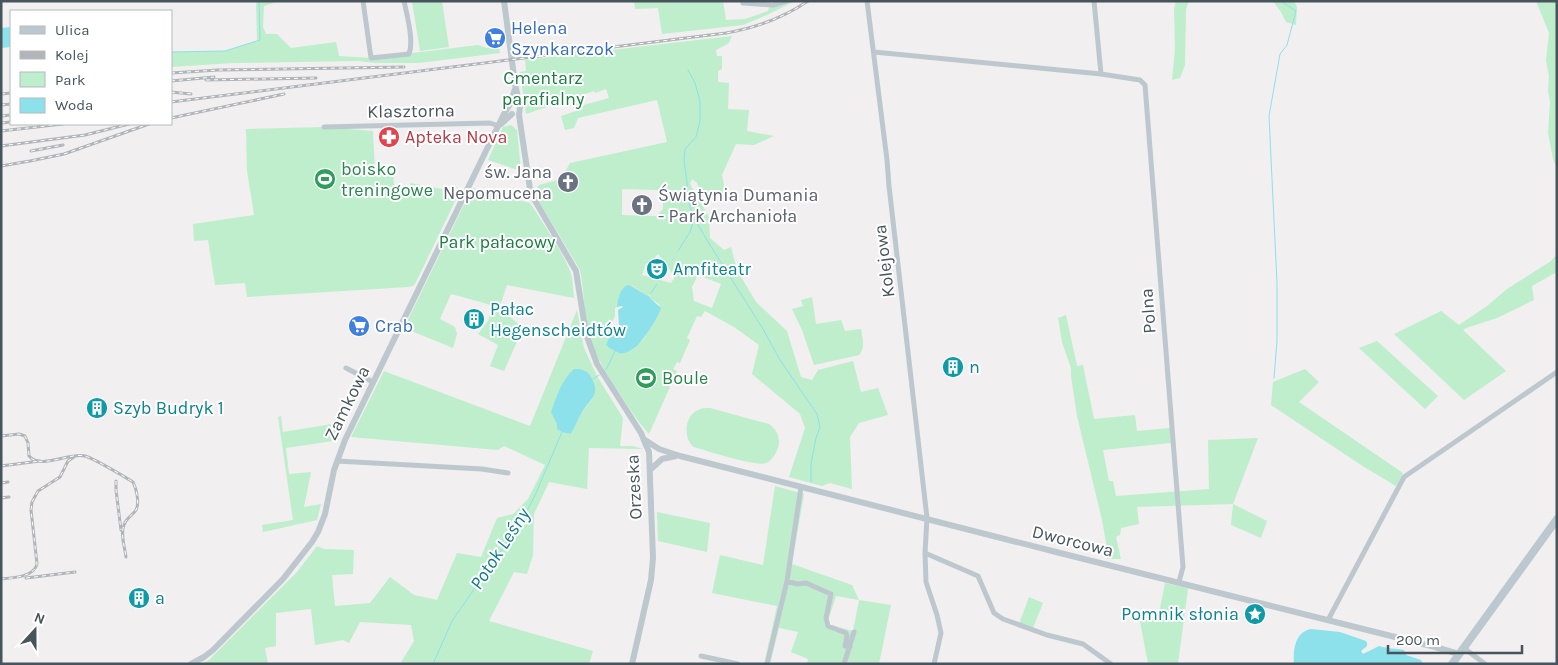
<svg xmlns="http://www.w3.org/2000/svg" width="1558" height="665" viewBox="0 0 1558 665" font-family="Karla,sans-serif">
<style>
.green{fill:#beeecc;fill-rule:evenodd}
.water{fill:#8ce1ea}
.lines{fill:none;stroke-linecap:round;stroke-linejoin:round}
.stream{stroke:#8ce1ea;stroke-width:1}
.minor{stroke:#bdc8ce;stroke-width:5}
.tertiary{stroke:#bdc8ce;stroke-width:6}
.secondary{stroke:#bbc8d0;stroke-width:8}
.rail-casing{stroke:#b1b5b9;stroke-width:3}
.rail{stroke:#fff;stroke-width:1;stroke-dasharray:4;stroke-linecap:butt}
.labels{text-anchor:middle;dominant-baseline:central;stroke-width:4;stroke-linejoin:round;paint-order:stroke}
.shop-label{font-size:18px;fill:#366cbe;stroke:#fff;text-anchor:start}
.park-label{font-size:18px;fill:#197d40;stroke:#fff}
.street-label{font-size:18px;fill:#47545c;stroke:#fff}
.health-label{font-size:18px;fill:#be3a42;stroke:#fff;text-anchor:start}
.leisure-label{font-size:18px;fill:#27864d;stroke:#fff;text-anchor:start}
.worship-label{font-size:18px;fill:#5b616d;stroke:#fff;text-anchor:end}
.culture-label{font-size:18px;fill:#0d838f;stroke:#fff;text-anchor:start}
.water-label{font-size:19px;font-style:italic;fill:#0f7c8a;stroke:#fff}
</style>
<rect width="100%" height="100%" fill="#f1efef"/>
<path class="green" d="M256,1H280L264,6L263,27L266,34H277L291,48L336,42L339,56L371,58L478,45L487,48L499,47L500,53L419,63H376L358,61L233,63L171,67V52L225,51L257,41Z
M442,1L449,47L420,51L412,2Z
M634,1H723L726,20L745,19L768,11L769,7L786,1H795L767,15L743,25L662,34L658,8L635,9Z
M1176,1H1189L1186,9L1185,65L1180,78L1172,80L1175,49L1174,9Z
M1273,1H1294L1297,7L1296,25L1286,22L1281,12Z
M1536,1H1557V169L1553,159L1548,133L1550,102L1548,91L1549,76L1546,60L1549,33Z
M732,36L729,43L716,50L717,56H722V69L718,71V82L729,83L728,109L749,110L747,131L774,136L754,145L736,144L722,175L726,196L700,192L697,183L692,179L690,184L709,217L710,238L724,250L731,247L737,270L756,302L787,331L801,377L812,380L818,370L853,361L861,392L878,388L888,415L859,423L850,437L852,489L830,483L822,486L789,477L805,428L800,414L752,374L759,345L734,327L705,311L701,317L697,316L687,338L690,340L680,363L677,362L673,369L677,371L649,434C639,423 630,410 622,397C608,376 594,356 588,331C584,311 584,290 580,270L534,193L539,185L561,179L570,163L667,142L657,100L578,118L574,128L565,130L561,116L576,111L575,104L578,103L580,106L609,98L606,89L595,93L594,91L526,114L520,72L526,71L525,60ZM622,189L657,190L663,198V209L656,216L622,215ZM658,254L675,277L671,283L642,275L646,263L648,264ZM698,275L721,284L712,308L694,301L692,287ZM632,286L648,296L650,295V298L660,305L645,337L634,349L621,354L609,348L606,345L613,328L611,325L615,316V308L617,307L619,295Z
M511,125L517,130L521,171L488,160L503,127Z
M324,127L373,131L375,173H393L394,185L410,186V183L458,192L456,187L461,189L416,282L413,286L408,287L247,297L245,283L215,285L208,240L194,241L193,224L254,215L247,171L246,129Z
M472,188L530,203C544,225 560,247 570,271C573,279 573,289 574,298L507,285L498,312L510,317L523,328L504,371L490,366L498,345L478,334L488,321L493,306C479,301 465,298 451,294L440,319L455,327L457,334L453,348L404,328Z
M1557,254V272L1532,286L1534,300L1497,318L1466,328L1463,330L1506,371L1464,400L1394,334L1441,311L1459,325L1487,306L1507,289L1551,261Z
M812,297L816,324L841,320L845,331L861,329C862,337 866,348 859,355L814,365L802,330L792,309L803,306L801,300Z
M577,310L584,348L597,376L623,418L620,446H633L643,449L589,448L587,489L549,482L534,514L533,555L527,574L514,572L489,621L593,651L589,664H400L414,641L411,625L360,622L349,643L343,640L315,645L311,609L276,613V646L265,648L268,664H201L209,660L297,572L317,546L324,549L354,550L353,574L332,575L335,606L370,603L390,577L414,595L437,600L457,553L481,557L497,518L513,514L528,499L545,465L504,446L498,450L351,437L384,371L530,426ZM594,397L582,412L571,434L558,429L557,424Z
M1066,315L1077,366L1083,365L1094,419L1135,415L1137,431L1170,428L1171,443L1103,450L1109,481H1113L1116,496L1209,489L1208,440L1258,438L1233,504L1267,521L1261,538L1231,525L1233,504L1137,507L1139,524L1121,528L1120,535L1116,537L1121,559H1107V548L1102,520L1077,416L1071,376V368L1062,342L1058,318Z
M1377,341L1438,396L1425,409L1359,348Z
M1305,369L1319,382L1299,402L1403,473L1396,486L1361,465L1271,405L1273,382Z
M710,408L769,424C777,430 781,438 778,448C776,453 772,461 766,463C757,467 707,451 694,447C683,439 684,416 698,410C702,408 706,408 710,408Z
M281,416L283,432L338,423L333,441L286,448L289,474L311,472L304,507L321,504L317,520L263,532L262,525L293,520L278,417Z
M775,486L804,494L792,564L852,585L859,600L891,605L879,664H807L808,659L791,652L798,632L779,628L770,664H764L777,606L712,593L720,555L763,565ZM836,596L859,600L853,631L827,624Z
M657,512L710,523L707,552L658,541Z
M1165,583L1188,588L1178,664H1148L1140,621L1158,618Z
M1029,597L1043,603L1033,628L1019,624Z"/>
<path class="water" d="M11,27V47L1,48V28Z
M627,285L631,286L648,296H649L650,298L661,308C659,316 641,345 633,349C630,351 625,353 621,354L609,348L606,345L613,328L619,325L618,310L623,307L622,306L617,307C618,298 619,291 627,285Z
M574,369C582,369 587,370 591,377C601,395 591,398 582,412C578,419 575,427 571,434L562,432L557,429V424L551,412C556,398 562,379 574,369Z
M1311,629L1340,632L1366,641L1367,643V646L1361,651L1363,654L1379,646C1388,649 1395,648 1404,650L1406,655L1421,660L1423,664H1294C1293,650 1295,632 1311,629Z"/>
<g class="lines">
<path class="stream" d="M171,52L225,51L260,40L259,1
M688,70L695,83L700,101V121L696,137L685,149L684,161L687,182V197L694,218L710,245L763,329L780,360L817,414L820,427L816,438L811,464V482
M678,251L690,232L694,219
M672,260L673,259
M651,293L657,284
M605,370L607,368L615,351
M1274,378L1277,341V283L1269,116L1280,54L1287,45L1296,11L1281,1
M593,379L599,375
M433,664L452,621L522,521L536,493L562,432"/>
<path class="minor" d="M363,1L371,58L409,54C414,41 407,15 404,1
M867,1L887,160L889,186L927,518L925,553L978,576L994,613L1003,619L1047,635L1083,644L1111,664
M1094,1L1101,74L1140,80L1145,85L1183,567L1179,582
M743,3L773,5L786,1
M874,52L1101,74
M324,127L490,123L499,126
M346,368L373,382
M337,461L482,469L508,473
M925,553L926,582L937,615L941,633L934,664
M787,581L797,584L806,583L831,594L826,618L828,626L846,633L847,636L845,646L850,647
M1328,620L1404,477L1557,372
M1464,648L1485,664
M701,656L738,664
M767,664L787,581L801,487
M844,664L854,632"/>
<path class="tertiary" d="M504,1L515,84L520,107L519,115L530,189L534,199L576,271L586,334L597,364L641,433L649,452L653,558L651,580L632,664
M501,124L512,114
M645,440L659,449L680,456L1060,553L1435,647L1459,654
M650,470L662,459L676,456
M191,664L204,657L213,650L283,579L312,542L318,532L325,514L334,470L345,440L504,114L510,104L515,89"/>
<path class="secondary" d="M1452,664L1557,519"/>
<g class="rail-casing">
<path id="rail" d="M171,73L218,70L404,67
M206,80L316,78
M171,81L214,77
M171,92L191,94
M1,94L11,93
M171,102L726,33C755,28 783,18 808,1
M1,105L11,104
M1,116L11,115
M171,118L284,94
M1,123L11,122
M1,131L63,124
M1,146L85,135L129,124
M31,151L63,145
M1,166L30,161L64,154L149,124
M1,436L19,434L25,436L28,443L29,456C41,470 70,452 85,456C93,458 125,477 133,482C136,488 140,503 136,510C133,515 126,518 124,525C120,534 125,548 126,557
M1,466L40,461
M116,481V490L121,530
M1,483L8,482
M1,498L9,497
M26,578L75,572
M1,579C13,578 34,577 37,564L31,510L32,502L38,491L60,477L68,461L74,457"/>
</g>
<use href="#rail" class="rail"/>
</g>
<defs>
<g id="supermarket-disc" transform="scale(1.125)"><circle r="9.5" fill="#3f7fe0" stroke="#fff"/><path d="M-6-5.5h2.5l.6 2H6L4.5 2H-2.5L-4.4-4H-6ZM-1.5 3.2a1.3 1.3 0 1 0 .1 0ZM3 3.2a1.3 1.3 0 1 0 .1 0Z" fill="#fff"/></g>
<g id="pharmacy-disc" transform="scale(1.125)"><circle r="9.5" fill="#e0444e" stroke="#fff"/><path d="M-2-6h4v4h4v4h-4v4h-4v-4h-4v-4h4Z" fill="#fff"/></g>
<g id="stadium-disc" transform="scale(1.125)"><circle r="9.5" fill="#2e9e5b" stroke="#fff"/><path d="M0-5a6.5 5 0 1 0 0 10a6.5 5 0 1 0 0-10ZM-3.5-1.8h7v3.6h-7Z" fill="#fff"/></g>
<g id="church-disc" transform="scale(1.125)"><circle r="9.5" fill="#6b7280" stroke="#fff"/><path d="M-1.2-6h2.4v3.5h3.3v2.4h-3.3V6h-2.4V-.1h-3.3v-2.4h3.3Z" fill="#fff"/></g>
<g id="theatre-disc" transform="scale(1.125)"><circle r="9.5" fill="#0f9aa8" stroke="#fff"/><path d="M-5-5.5Q0-4 5-5.5V0Q5 5 0 6Q-5 5-5 0ZM-3.3-2.5H-1v1.5H-3.3ZM1-2.5H3.3v1.5H1ZM-2.8 1Q0 5.5 2.8 1Z" fill="#fff"/></g>
<g id="building-disc" transform="scale(1.125)"><circle r="9.5" fill="#0f9aa8" stroke="#fff"/><path d="M-4-6H4V6H1V3H-1V6H-4ZM-2.5-4.3h1.7v1.8h-1.7ZM.8-4.3h1.7v1.8H.8ZM-2.5-1h1.7V.8h-1.7ZM.8-1h1.7V.8H.8Z" fill="#fff"/></g>
<g id="sight-disc" transform="scale(1.125)"><circle r="9.5" fill="#0f9aa8" stroke="#fff"/><path d="M0-6L1.8-2.2L6-1.7L2.9 1.2L3.7 5.4L0 3.3L-3.7 5.4L-2.9 1.2L-6-1.7L-1.8-2.2Z" fill="#fff"/></g>
</defs>
<g fill-rule="evenodd">
<use href="#supermarket-disc" x="495" y="38"/>
<use href="#pharmacy-disc" x="389" y="137"/>
<use href="#stadium-disc" x="325" y="179"/>
<use href="#church-disc" x="568" y="182"/>
<use href="#church-disc" x="642" y="205"/>
<use href="#theatre-disc" x="657" y="269"/>
<use href="#building-disc" x="474" y="319"/>
<use href="#supermarket-disc" x="359" y="326"/>
<use href="#building-disc" x="953" y="367"/>
<use href="#stadium-disc" x="646" y="378"/>
<use href="#building-disc" x="97" y="408"/>
<use href="#building-disc" x="139" y="598"/>
<use href="#sight-disc" x="1255" y="614"/>
</g>
<g class="labels">
<g class="shop-label">
<text x="511" y="28">Helena<tspan x="511" dy="21">Szynkarczok</tspan></text>
<text x="375" y="326">Crab</text>
</g>
<g class="park-label">
<text x="543" y="78">Cmentarz<tspan x="543" dy="21">parafialny</tspan></text>
<text x="497" y="242">Park pałacowy</text>
</g>
<g class="street-label">
<text transform="translate(411 111) rotate(-1)">Klasztorna</text>
<text transform="translate(884 261) rotate(-97)">Kolejowa</text>
<text transform="translate(1148 311) rotate(-94)">Polna</text>
<text transform="translate(347 403) rotate(-64)">Zamkowa</text>
<text transform="translate(634 487) rotate(-93)">Orzeska</text>
<text transform="translate(1073 541) rotate(14)">Dworcowa</text>
</g>
<g class="health-label">
<text x="405" y="137">Apteka Nova</text>
</g>
<g class="leisure-label">
<text x="341" y="169">boisko<tspan x="341" dy="21">treningowe</tspan></text>
<text x="662" y="378">Boule</text>
</g>
<g class="worship-label">
<text x="552" y="172">św. Jana<tspan x="552" dy="21">Nepomucena</tspan></text>
<text x="658" y="195" text-anchor="start">Świątynia Dumania<tspan x="658" dy="21">- Park Archanioła</tspan></text>
</g>
<g class="culture-label">
<text x="673" y="269">Amfiteatr</text>
<text x="490" y="309">Pałac<tspan x="490" dy="21">Hegenscheidtów</tspan></text>
<text x="969" y="367">n</text>
<text x="113" y="408">Szyb Budryk 1</text>
<text x="155" y="598">a</text>
<text x="1239" y="614" text-anchor="end">Pomnik słonia</text>
</g>
<g class="water-label">
<text transform="translate(500 549) rotate(-57)">Potok Leśny</text>
</g>
</g>
<rect width="1558" height="665" fill="none" stroke="#47545c" stroke-width="5"/>
<rect x="10" y="10" width="162" height="115" fill="#ffffff" stroke="#b5bbbe"/>
<rect x="20" y="26" width="25" height="8" fill="#bbc8d0" stroke="#b5bbbe"/>
<text x="55" y="35" font-size="15" fill="#47545c">Ulica</text>
<rect x="20" y="51" width="25" height="8" fill="#b1b5b9" stroke="#b5bbbe"/>
<text x="55" y="60" font-size="15" fill="#47545c">Kolej</text>
<rect x="20" y="72" width="25" height="15" fill="#beeecc" stroke="#b5bbbe"/>
<text x="55" y="85" font-size="15" fill="#47545c">Park</text>
<rect x="20" y="98" width="25" height="15" fill="#8ce1ea" stroke="#b5bbbe"/>
<text x="55" y="110" font-size="15" fill="#47545c">Woda</text>
<g transform="translate(35 630) rotate(21)" stroke="#ffffff" stroke-width="4" paint-order="stroke">
<path d="M0-4L9 19L0 12L-9 19Z" fill="#47545c"/>
<text y="-8" font-size="14" font-weight="bold" text-anchor="middle" fill="#47545c">N</text>
</g>
<path d="M1388 645v8h134v-8" fill="none" stroke="#47545c" stroke-width="2.5"/>
<text x="1396" y="645" font-size="15" fill="#47545c" stroke="#ffffff" stroke-width="4" paint-order="stroke">200 m</text>
</svg>
